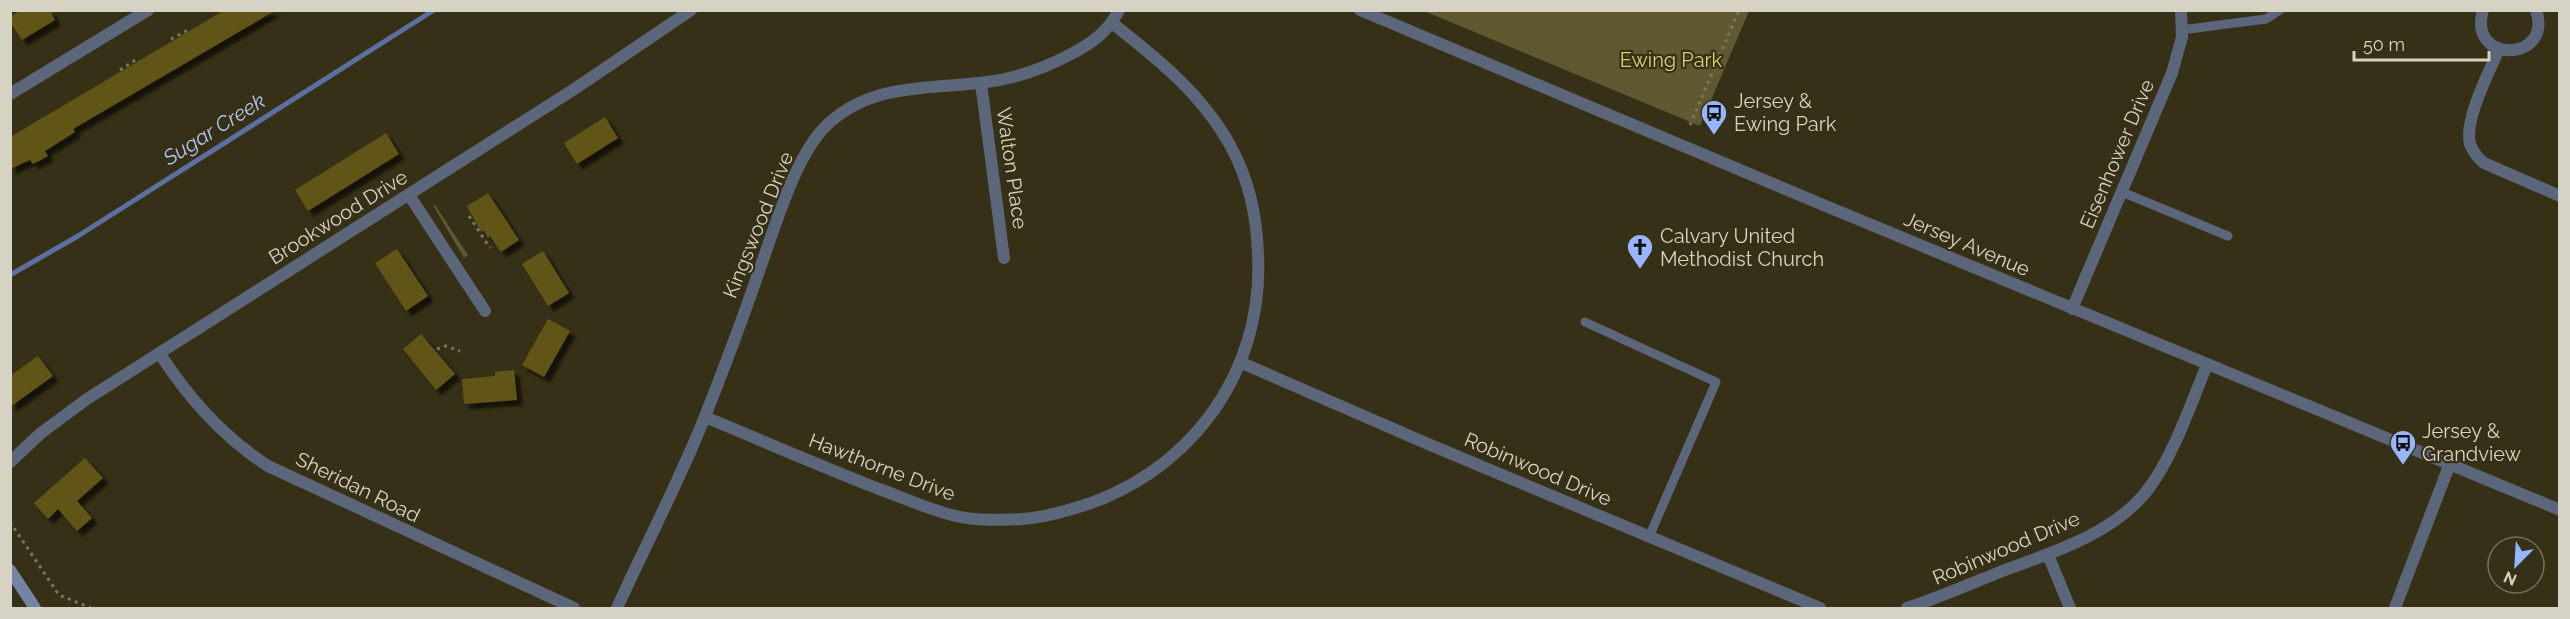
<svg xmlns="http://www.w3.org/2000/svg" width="2570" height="619" viewBox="0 0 2570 619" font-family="Raleway,sans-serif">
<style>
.green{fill:#605830}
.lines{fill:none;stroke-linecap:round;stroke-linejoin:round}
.stream{stroke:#5b70a1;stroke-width:5}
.building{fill:#605517;filter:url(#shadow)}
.path{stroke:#7a7661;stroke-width:3;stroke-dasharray:3 4.5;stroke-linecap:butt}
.service{stroke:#5c667b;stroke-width:9}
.minor{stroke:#5c667b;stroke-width:12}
.tertiary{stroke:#5c667b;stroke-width:12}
.secondary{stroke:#7484a6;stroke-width:12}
.labels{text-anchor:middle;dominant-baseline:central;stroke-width:4.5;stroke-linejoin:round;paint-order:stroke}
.park-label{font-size:20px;fill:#dece75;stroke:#353016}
.poi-label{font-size:20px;fill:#d6d3c4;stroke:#353016;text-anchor:start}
.street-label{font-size:20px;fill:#d6d3c4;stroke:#353016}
.water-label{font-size:21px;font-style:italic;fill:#b2c6f3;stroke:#353016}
</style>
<defs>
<filter id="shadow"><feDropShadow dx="5.5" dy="5.5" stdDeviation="1.5" flood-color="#0009"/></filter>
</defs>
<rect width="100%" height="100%" fill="#353016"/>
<path class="green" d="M1424,11H1749L1700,126Z
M433,205H435L468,255L464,258Z"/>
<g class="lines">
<path class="stream" d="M10,275L78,236L434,10"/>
</g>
<path class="building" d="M21,10H50L55,20L22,40L10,22V17Z
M225,10H276L73,129L75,132L45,151L48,156L33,164L30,160L10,169V137Z
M605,117L618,138L577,164L564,143Z
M386,133L399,154L308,211L295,190Z
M488,193L519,240L501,252L490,236L488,238L483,230L481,232L467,206Z
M397,249L428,296L406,311L375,263Z
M543,251L569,293L548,306L522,264Z
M548,319L570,331L544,377L522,365Z
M421,334L455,374L436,390L403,349Z
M38,356L53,376L10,407V376Z
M514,370L517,400L464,404L462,379L495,376V372Z
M85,458L103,478L77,501L92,518L77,531L58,509L48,519L34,503Z"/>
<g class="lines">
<path class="path" d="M171,39L188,30L189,32
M120,70L137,59L139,61
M1690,125L1739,10
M469,216L490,248
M437,349L446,346L460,351
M10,522L59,595L91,608"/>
<path class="service" d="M2181,30L2266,19L2280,10
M2122,192L2228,236
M1585,322L1716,382L1649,537"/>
<path class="minor" d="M2483,10C2467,65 2554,62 2536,10
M2499,49C2489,72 2464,120 2470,144C2473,152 2478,158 2484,163L2560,196
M981,83L1004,258
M10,94L148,10
M409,195L485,311
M2072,309L2172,73L2182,37L2181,10
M160,354C189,399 223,437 268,466L574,608
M1242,363L1428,444L1820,608
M705,417C763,441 820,466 879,489C904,498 930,510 956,516C977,521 1001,520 1022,519C1039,518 1055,514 1072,509C1187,477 1264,375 1258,255C1257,218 1249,180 1231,147C1203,95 1158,59 1112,23
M10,462L41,433L87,399L576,88L691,10
M2048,555L2070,608
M617,608C646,544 680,480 706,414C724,368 742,321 758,274C774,231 795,153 829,123C872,84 925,89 979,83C1011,80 1041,70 1069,55C1091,44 1108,32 1119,10
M1907,608C1941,597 1972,583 2005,570C2054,552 2112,534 2146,492C2172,460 2191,403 2207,365"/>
<path class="tertiary" d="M1360,10L1821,204L2560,510
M2395,608L2449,466"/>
<path class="secondary" d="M10,570L35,608"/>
</g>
<defs>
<g id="bus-pin" transform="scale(1.35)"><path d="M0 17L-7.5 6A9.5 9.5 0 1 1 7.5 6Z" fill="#97b6fd" stroke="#353016"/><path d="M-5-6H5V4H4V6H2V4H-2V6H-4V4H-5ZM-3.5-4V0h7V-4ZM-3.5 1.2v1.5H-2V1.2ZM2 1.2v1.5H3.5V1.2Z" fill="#111"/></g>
<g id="church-pin" transform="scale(1.35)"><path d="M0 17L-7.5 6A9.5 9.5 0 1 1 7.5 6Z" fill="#97b6fd" stroke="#353016"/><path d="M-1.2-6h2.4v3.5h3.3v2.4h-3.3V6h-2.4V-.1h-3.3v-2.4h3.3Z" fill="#111"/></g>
</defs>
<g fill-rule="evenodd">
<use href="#bus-pin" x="1714" y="113"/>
<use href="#church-pin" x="1640" y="247"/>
<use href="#bus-pin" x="2403" y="443"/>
</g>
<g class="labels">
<g class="park-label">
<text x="1671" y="60">Ewing Park</text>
</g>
<g class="poi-label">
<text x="1734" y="101">Jersey &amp;<tspan x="1734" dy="23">Ewing Park</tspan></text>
<text x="1660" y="236">Calvary United<tspan x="1660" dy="23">Methodist Church</tspan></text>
<text x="2422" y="431">Jersey &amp;<tspan x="2422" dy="23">Grandview</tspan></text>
</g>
<g class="street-label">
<text transform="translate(2117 154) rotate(-67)">Eisenhower Drive</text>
<text transform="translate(1012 168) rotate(82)">Walton Place</text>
<text transform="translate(338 217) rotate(-32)">Brookwood Drive</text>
<text transform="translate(758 225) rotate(-68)">Kingswood Drive</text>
<text transform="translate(1967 244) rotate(23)">Jersey Avenue</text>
<text transform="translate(882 467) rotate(21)">Hawthorne Drive</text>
<text transform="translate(1538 469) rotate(23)">Robinwood Drive</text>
<text transform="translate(358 487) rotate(26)">Sheridan Road</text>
<text transform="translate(2006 548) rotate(-23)">Robinwood Drive</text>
</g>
<g class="water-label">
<text transform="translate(214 129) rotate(-32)">Sugar Creek</text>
</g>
</g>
<rect width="2570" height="619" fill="none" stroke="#d6d3c4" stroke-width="24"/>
<g transform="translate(2516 565) rotate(204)"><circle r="28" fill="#353016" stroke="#75715c" stroke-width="1.5"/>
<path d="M0-4.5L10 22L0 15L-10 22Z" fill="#97b6fd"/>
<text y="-9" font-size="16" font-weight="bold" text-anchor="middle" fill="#d6d3c4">N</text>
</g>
<path d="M2354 51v9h135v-9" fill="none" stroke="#d6d3c4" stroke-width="3"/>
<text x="2363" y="51" font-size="18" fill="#d6d3c4" stroke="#353016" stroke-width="4.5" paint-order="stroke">50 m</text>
</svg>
